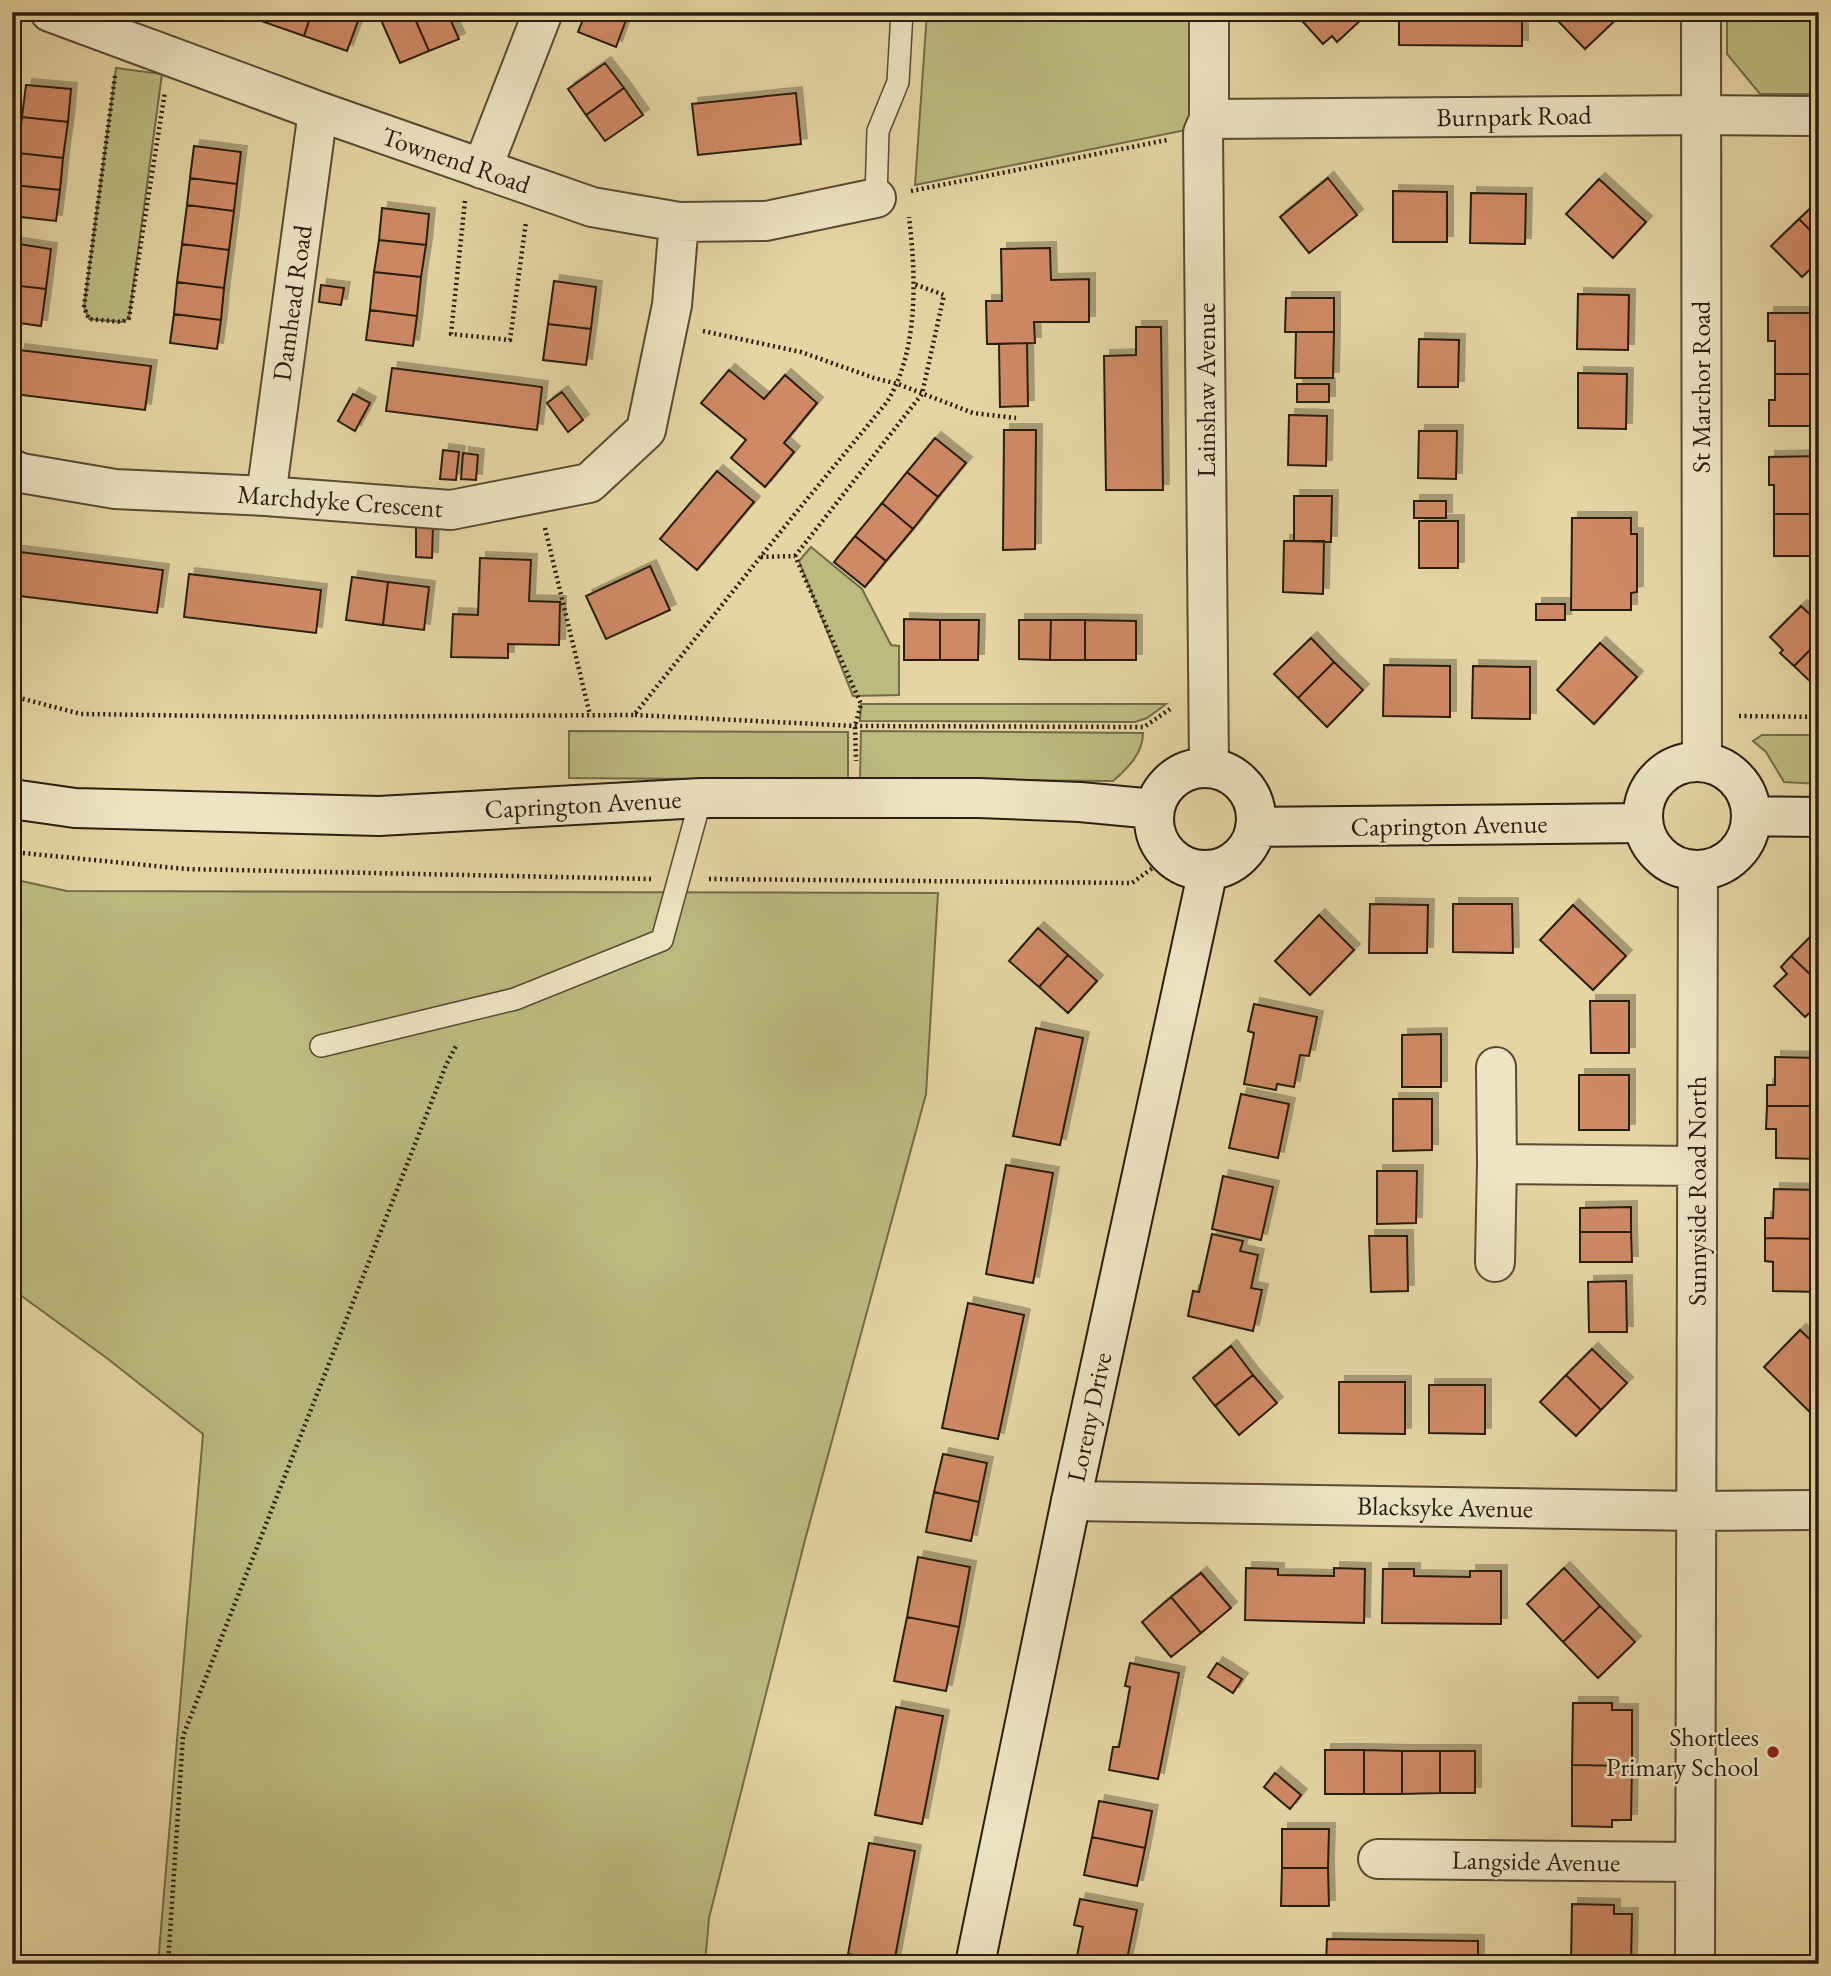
<svg xmlns="http://www.w3.org/2000/svg" width="1831" height="1976" viewBox="0 0 1831 1976" font-family="'EB Garamond',serif">
<style>
.green{fill:#bbbb80;stroke:#726c48;stroke-width:2}
.building{fill:#cf8a65;stroke:#2a1d11;stroke-width:2;filter:url(#shadow)}
.lines{fill:none;stroke-linecap:round;stroke-linejoin:round}
.lane-casing{stroke:#584b35;stroke-width:24}
.street-casing{stroke:#584b35;stroke-width:42}
.secondary-casing{stroke:#2a1d11;stroke-width:42}
.path{stroke:#2a1d11;stroke-width:4.5;stroke-dasharray:2 3.5;stroke-linecap:butt}
.lane{stroke:#ede4c3;stroke-width:21}
.street{stroke:#ede4c3;stroke-width:38}
.secondary{stroke:#ede4c3;stroke-width:38}
.poi-dot{fill:#8f2418;stroke:#ede4c3;stroke-width:2.5}
.labels{text-anchor:middle;dominant-baseline:central;stroke-width:5;stroke-linejoin:round;paint-order:stroke}
.street-label{font-size:26px;fill:#2a1d11;stroke:#ede4c3}
.poi-label{font-size:26px;fill:#2a1d11;stroke:#ede4c3;text-anchor:end}
</style>
<defs>
<filter id="shadow"><feDropShadow dx="6" dy="-6" stdDeviation="0" flood-color="#0004"/></filter>
</defs>
<rect width="100%" height="100%" fill="#e4d5a2"/>
<filter id="stains"><feTurbulence type="fractalNoise" baseFrequency=".00286" numOctaves="4"/><feColorMatrix values="0 0 0 0 .2 0 0 0 0 .09 0 0 0 0 .02 0 0 0 .5 -.17"/></filter>
<radialGradient id="worn" r=".72"><stop offset=".6" stop-color="#630" stop-opacity="0"/><stop offset="1" stop-color="#630" stop-opacity=".3"/></radialGradient>
<path class="green" d="M927,12H1192L1191,129L915,185Z
M1727,12H1819V94H1760L1727,54Z
M116,68L162,74L129,318L122,322L89,319L84,307Z
M811,547L862,589L891,645L899,646V695L853,696L799,561Z
M861,704H1166L1147,718L1135,722L860,721Z
M569,731L848,732V780L569,778Z
M861,731L1143,733C1143,753 1128,768 1113,781L860,779Z
M1762,735H1819V784L1784,782L1766,752L1753,741Z
M12,879L67,891L938,893L926,1094L805,1540L709,1918L705,1964H158L203,1434L108,1359L12,1289Z"/>
<path class="building" d="M264,12H312L304,36L261,21Z
M312,12L361,13L347,51L304,36Z
M401,12H412L429,51L400,63L381,20Z
M412,12H447L459,39L429,51Z
M586,12H629L616,47L578,32Z
M1294,12H1356L1362,19L1337,42L1332,36L1323,44Z
M1399,12H1522V46L1399,45Z
M1569,12H1624L1585,49L1559,22Z
M605,63L624,88L586,115L568,89Z
M26,85L71,89L68,122L22,117Z
M624,88L643,115L605,141L586,115Z
M796,93L801,144L698,155L692,104Z
M22,117L68,122L63,158L18,153Z
M194,146L241,152L237,184L190,178Z
M18,153L63,158L60,190L14,185Z
M190,178L237,184L234,211L187,205Z
M1328,178L1357,215L1309,253L1280,217Z
M1599,179L1646,222L1613,258L1566,214Z
M14,185L60,190L56,221L12,216Z
M1393,191L1447,192V242H1393Z
M1471,193L1526,194L1525,244L1470,243Z
M1819,200V239L1799,219Z
M187,205L234,211L229,250L182,244Z
M382,208L429,214L426,245L379,240Z
M1799,219L1819,239V261L1802,277L1771,246Z
M379,240L426,245L421,277L374,272Z
M12,243L51,249L46,289L12,285Z
M182,244L229,250L224,288L177,282Z
M1050,248L1051,280L1089,279V322H1034L1035,343L987,344L986,301H1002L1001,249Z
M374,272L421,277L417,316L370,310Z
M554,281L596,287L591,329L548,324Z
M177,282L224,288L221,320L174,314Z
M12,285L46,289L41,326L12,322Z
M321,285L344,288L341,305L319,302Z
M1578,294L1629,295L1628,350L1577,349Z
M1286,298H1334V332H1285Z
M370,310L417,316L413,346L366,340Z
M1768,313H1819V374H1775V341H1768Z
M174,314L221,320L217,349L170,343Z
M548,324L591,329L586,365L543,360Z
M1136,327H1161L1163,490H1106L1104,356L1136,355Z
M1296,332H1334L1333,378H1295Z
M1419,339L1459,340L1458,387H1418Z
M1027,343L1028,406L1000,407L999,344Z
M19,350L151,366L145,410L13,394Z
M392,368L542,387L537,430L386,411Z
M729,370L764,399L785,375L817,403L784,443L794,452L765,487L731,458L746,440L701,403Z
M1578,373L1627,374L1626,429L1578,428Z
M1775,374H1819V426H1769V400H1775Z
M1297,384H1329V402H1297Z
M562,392L583,420L568,432L547,403Z
M353,394L370,403L355,431L338,421Z
M1289,415L1327,416L1326,466L1288,465Z
M1004,430H1036L1035,549L1003,550Z
M1419,431H1457L1456,479L1418,478Z
M935,438L966,463L938,497L907,472Z
M443,450L459,452L456,480L440,479Z
M463,453L478,455L476,480L461,479Z
M1819,456V514H1774V485H1769V457Z
M717,471L754,502L697,570L660,539Z
M907,472L938,497L913,529L882,503Z
M1294,496H1332L1331,542L1294,541Z
M1414,501H1446V518H1414Z
M882,503L913,529L886,561L855,536Z
M1774,514H1819V556H1774Z
M1572,518H1631V534H1637V592L1631,593V610H1571Z
M1419,521H1458V568H1419Z
M416,525H433L432,558L416,557Z
M855,536L886,561L865,587L834,562Z
M1284,541H1324L1323,594L1283,592Z
M12,551L163,570L157,613L12,595Z
M480,558L531,560L529,601L560,602L559,645L508,644V658L451,657L453,614L478,615Z
M650,566L670,610L606,639L586,596Z
M189,574L321,590L316,633L184,617Z
M352,577L388,582L383,625L346,620Z
M388,582L429,587L424,630L383,625Z
M1536,604H1565V620H1536Z
M1801,606L1819,623V641L1794,666L1780,653L1783,650L1770,637Z
M904,619L940,620V660H904Z
M940,620H979L978,660H940Z
M1019,620H1051L1050,660L1019,659Z
M1051,620H1085V660H1050Z
M1085,620L1136,621V660H1085Z
M1311,638L1334,662L1298,698L1274,674Z
M1819,641V690L1794,666Z
M1600,643L1637,677L1594,724L1557,690Z
M1334,662L1363,690L1327,727L1298,698Z
M1384,665L1450,666V717L1383,716Z
M1473,666L1530,667V719L1472,718Z
M1370,904L1428,905L1427,953H1369Z
M1453,904H1512L1513,953L1453,952Z
M1573,905L1626,956L1593,990L1540,940Z
M1319,915L1354,950L1310,995L1275,961Z
M1038,928L1068,955L1039,987L1009,961Z
M1809,938L1814,943L1819,938V983L1791,956Z
M1068,955L1097,981L1068,1013L1039,987Z
M1791,956L1819,983V1004L1805,1017L1774,986L1787,974L1781,967Z
M1590,1001H1629V1053H1591Z
M1254,1004L1317,1017L1309,1056L1300,1055L1294,1087L1277,1084L1276,1090L1244,1084L1254,1033L1248,1031Z
M1036,1028L1083,1038L1060,1145L1013,1136Z
M1441,1034V1087H1402V1035Z
M1775,1057L1819,1058V1106H1767V1085H1775Z
M1579,1075H1629V1130H1579Z
M1241,1094L1289,1104L1278,1158L1229,1148Z
M1393,1099H1432V1150L1393,1151Z
M1767,1106H1819V1159L1776,1158V1129H1766Z
M1006,1165L1053,1173L1033,1283L986,1274Z
M1377,1171H1417L1416,1223L1377,1224Z
M1223,1176L1273,1187L1261,1240L1212,1229Z
M1774,1189L1819,1190V1239L1765,1238V1218H1773Z
M1631,1207V1232H1580V1208Z
M1580,1232H1631L1632,1262H1580Z
M1212,1234L1243,1241L1240,1251L1258,1255L1251,1288L1262,1290L1253,1331L1188,1316L1193,1291L1199,1292Z
M1369,1236H1407L1408,1291L1371,1292Z
M1765,1238L1819,1239V1292L1773,1291V1262L1765,1261Z
M1626,1281L1627,1332H1589L1588,1282Z
M968,1303L1024,1315L998,1439L942,1428Z
M1800,1330L1819,1348V1421L1764,1367Z
M1231,1346L1253,1375L1215,1406L1193,1378Z
M1592,1349L1627,1383L1601,1410L1566,1375Z
M1253,1375L1277,1403L1239,1435L1215,1406Z
M1566,1375L1601,1410L1576,1436L1540,1402Z
M1339,1382H1405V1434L1339,1433Z
M1429,1385H1485V1434L1429,1433Z
M943,1454L987,1463L979,1502L934,1492Z
M934,1492L979,1502L971,1541L926,1532Z
M918,1557L970,1567L959,1627L907,1617Z
M1246,1568L1278,1569V1575L1334,1576V1568L1365,1569L1364,1623L1245,1620Z
M1564,1568L1600,1606L1563,1642L1527,1604Z
M1383,1569H1414V1576L1470,1577V1571H1501V1624L1382,1623Z
M1201,1573L1231,1608L1201,1633L1171,1597Z
M1171,1597L1201,1633L1171,1657L1142,1622Z
M1600,1606L1635,1642L1598,1678L1563,1642Z
M907,1617L959,1627L946,1691L894,1681Z
M1130,1663L1179,1673L1158,1779L1109,1770L1113,1747H1119L1130,1687L1125,1686Z
M1217,1663L1242,1679L1233,1693L1208,1677Z
M1573,1703H1612V1710H1632V1766L1572,1765Z
M896,1707L943,1716L922,1824L875,1815Z
M1325,1750H1364V1794H1325Z
M1364,1750L1402,1751V1794H1364Z
M1402,1751H1440V1793L1402,1794Z
M1440,1751H1475V1793H1440Z
M1572,1765L1632,1766L1631,1820H1612V1827L1572,1826Z
M1275,1773L1301,1795L1290,1809L1264,1787Z
M1099,1801L1152,1811L1145,1848L1092,1837Z
M1282,1829H1329L1328,1868H1282Z
M1092,1837L1145,1848L1137,1886L1084,1875Z
M869,1843L915,1851L894,1963L848,1954Z
M1282,1868H1328L1329,1906H1281Z
M1080,1899L1137,1910L1126,1964L1077,1956L1083,1927L1074,1925Z
M1572,1904L1614,1905V1914H1632L1631,1964H1571Z
M1327,1939L1478,1941V1964H1326Z
M1077,1956L1117,1964H1076Z"/>
<g class="lines">
<g class="lane-casing">
<path id="lane" d="M876,198L878,131L898,82L902,12
M321,1046L515,999L662,940L701,798"/>
</g>
<g class="street-casing">
<path id="street" d="M50,12L318,111L592,207L679,222L766,221L876,198
M1701,12L1702,762
M1209,119L1701,115L1819,116
M482,169L543,12
M12,469L21,473L115,489L266,496L451,510L589,483L646,430L672,305L679,222
M266,496L318,111
M1209,768L1203,133L1209,119V12
M1496,1067L1497,1164
M1495,1262L1497,1164L1696,1166
M1071,1501L1697,1511L1819,1510
M1378,1859L1694,1862
M1695,1964L1698,870"/>
</g>
<g class="secondary-casing">
<path id="secondary" d="M1643 816a54 54 0 1 1 108 0a54 54 0 1 1-108 0Z
M1154 819a51 51 0 1 1 102 0a51 51 0 1 1-102 0Z
M12,799L75,808L379,816L701,798H979L1080,802L1154,809
M1752,816L1819,817
M1255,827L1643,823
M975,1964L1071,1501L1208,870"/>
</g>
<path class="path" d="M115,76L84,307L89,319L122,322L129,318L165,92
M911,191L1167,140
M465,201L451,334L510,340L526,222
M703,331L801,352L874,378L898,384L973,413L1016,418
M545,528L590,715
M795,556L922,394L944,295L914,284
M761,557L795,556L861,704L855,726L856,761
M12,696L81,714L283,717L634,715L794,515L887,402C919,350 916,276 909,217
M635,715L855,726L1144,727L1170,709
M1739,716L1819,717
M12,852L186,869L651,879
M709,879L1132,883L1169,856
M168,1964L183,1736L446,1065L457,1044"/>
<use href="#lane" class="lane"/>
<use href="#street" class="street"/>
<use href="#secondary" class="secondary"/>
</g>
<circle class="poi-dot" cx="1773" cy="1752" r="7"/>
<g class="labels">
<g class="street-label">
<text transform="translate(1514 116) rotate(-1)">Burnpark Road</text>
<text transform="translate(456 160) rotate(19)">Townend Road</text>
<text transform="translate(292 303) rotate(-82)">Damhead Road</text>
<text transform="translate(1701 387) rotate(-90)">St Marchor Road</text>
<text transform="translate(1206 390) rotate(-90)">Lainshaw Avenue</text>
<text transform="translate(340 501) rotate(4)">Marchdyke Crescent</text>
<text transform="translate(583 804) rotate(-3)">Caprington Avenue</text>
<text transform="translate(1449 825) rotate(-1)">Caprington Avenue</text>
<text transform="translate(1697 1191) rotate(-90)">Sunnyside Road North</text>
<text transform="translate(1089 1417) rotate(-78)">Loreny Drive</text>
<text transform="translate(1445 1507) rotate(1)">Blacksyke Avenue</text>
<text transform="translate(1536 1861) rotate(1)">Langside Avenue</text>
</g>
<g class="poi-label">
<text x="1759" y="1737">Shortlees<tspan x="1759" dy="30">Primary School</tspan></text>
</g>
</g>
<rect width="1831" height="1976" fill="none" stroke="#e4d5a2" stroke-width="42"/>
<rect x="14" y="14" width="1803" height="1948" fill="none" stroke="#2a1d11" stroke-width="3.5"/>
<rect x="21" y="21" width="1789" height="1934" fill="none" stroke="#2a1d11" stroke-width="2"/>
<rect width="100%" height="100%" filter="url(#stains)"/>
<rect width="100%" height="100%" fill="url(#worn)"/>
</svg>
